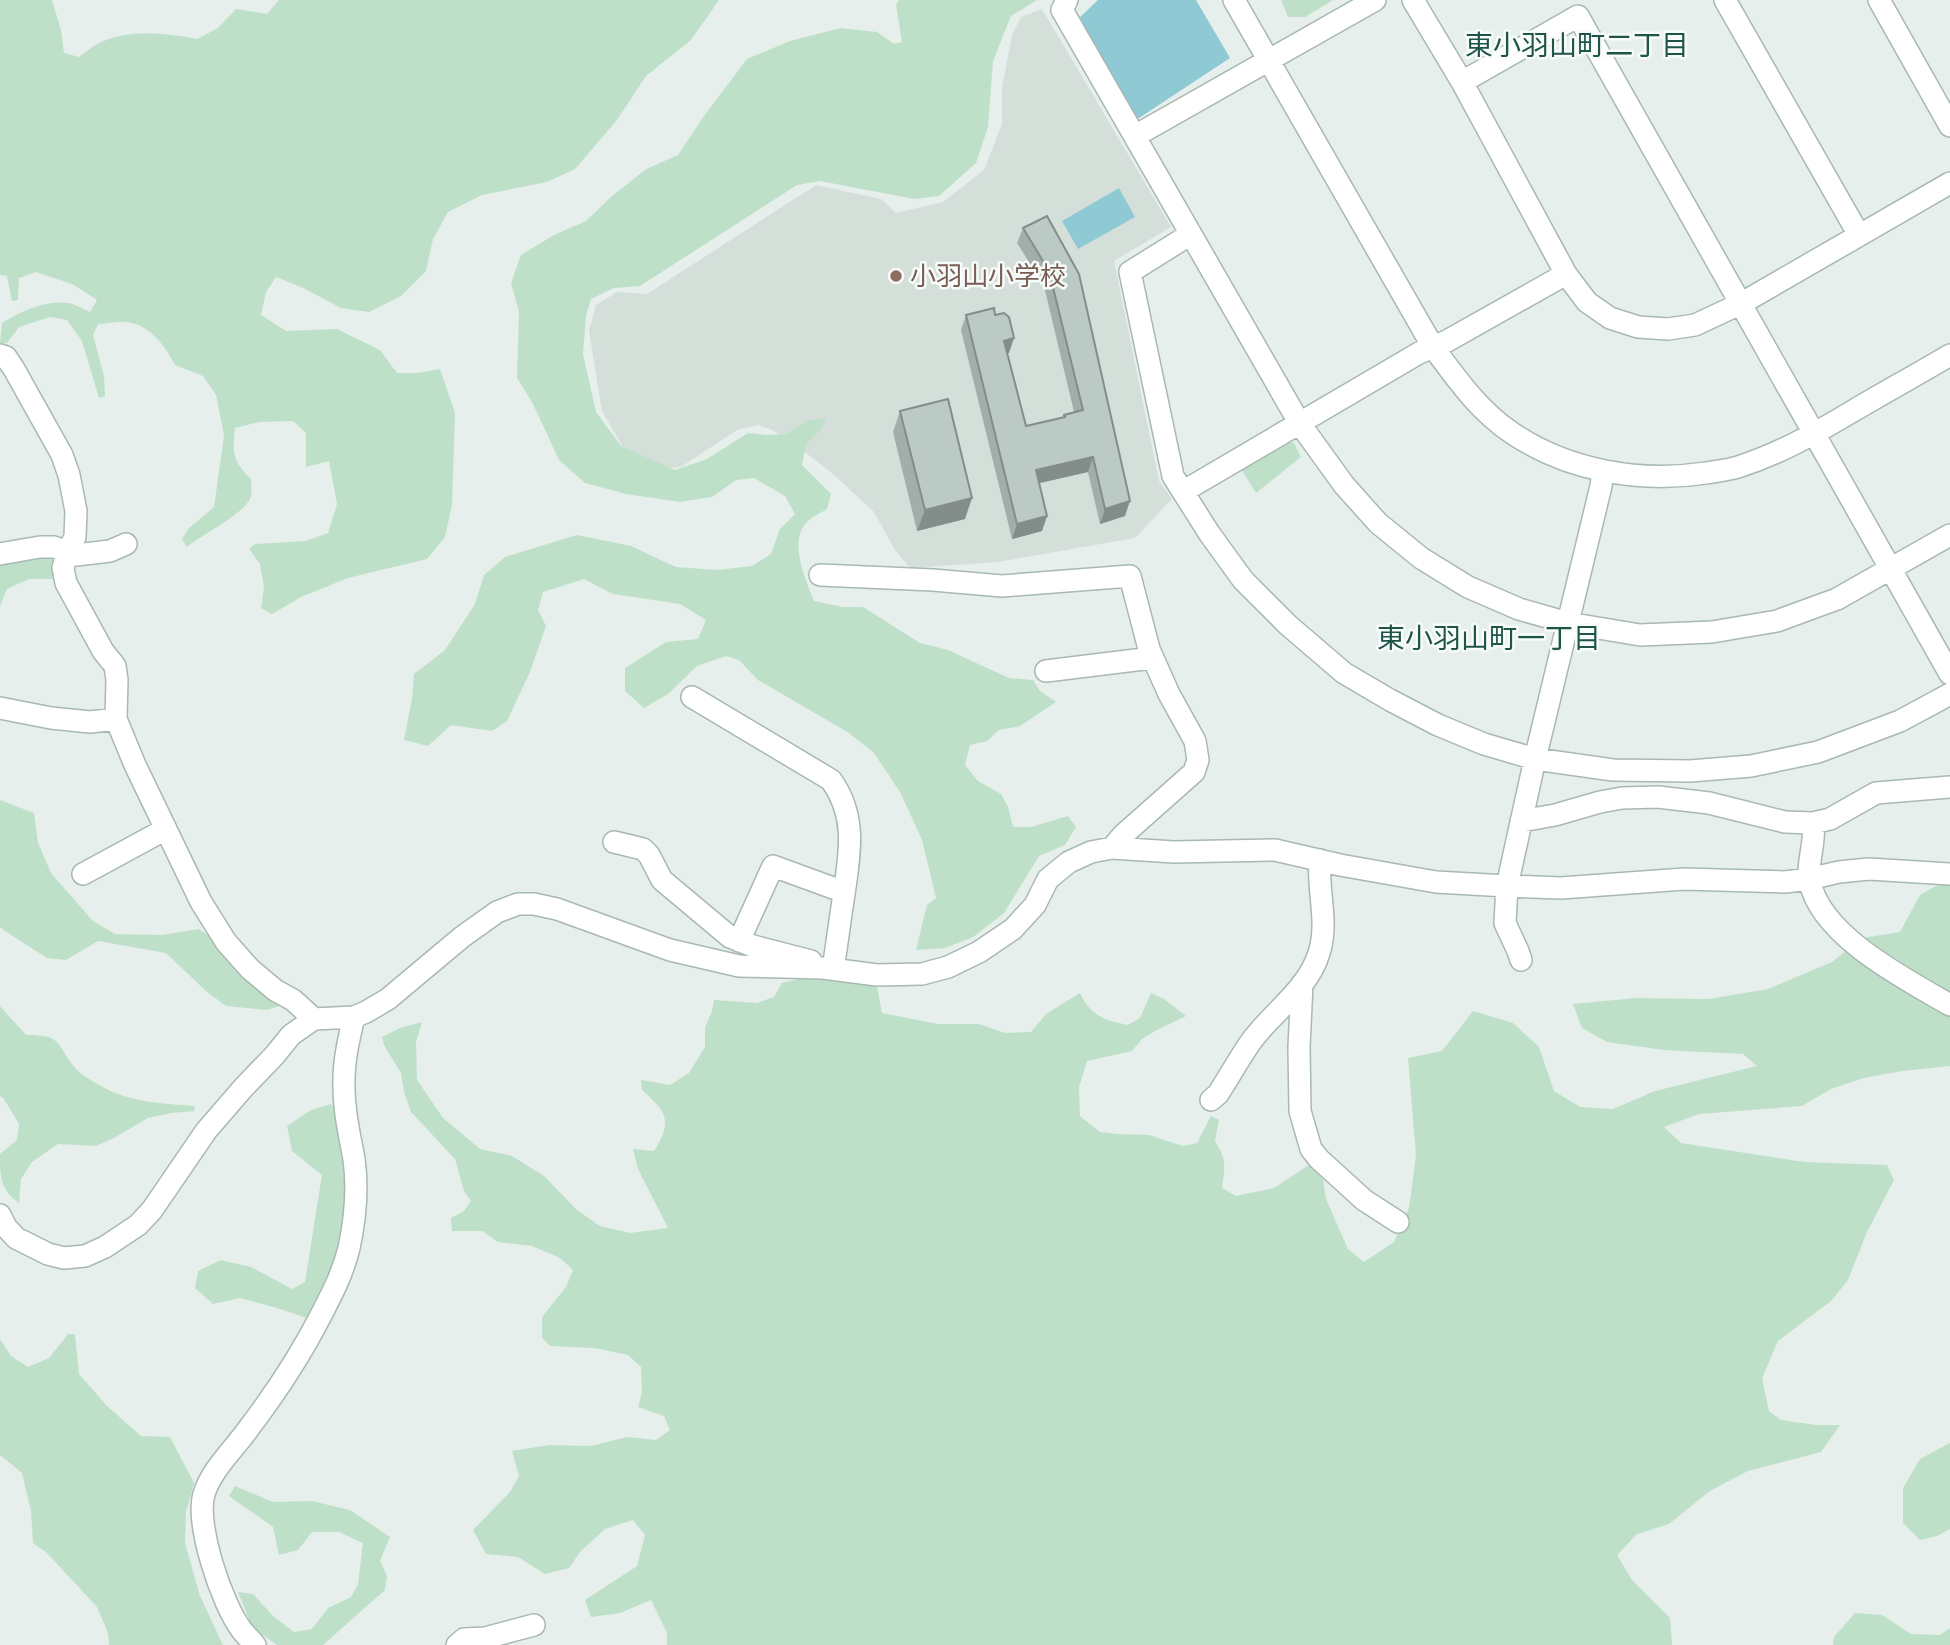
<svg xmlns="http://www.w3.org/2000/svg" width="1950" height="1645" viewBox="0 0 1950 1645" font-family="Cabin,'Noto Sans JP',sans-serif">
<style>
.built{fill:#d4dfda}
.green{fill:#bfe0c8}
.water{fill:#8ec9d4}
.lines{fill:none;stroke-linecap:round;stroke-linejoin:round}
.minor-casing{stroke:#a8b8b2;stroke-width:24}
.minor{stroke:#fff;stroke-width:21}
.wall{fill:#a1aea9}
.shaded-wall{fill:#838d89}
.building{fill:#bbcac4;stroke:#838d89;stroke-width:2}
.education-dot{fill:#8d6e63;stroke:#f7fbf9;stroke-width:2.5}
.labels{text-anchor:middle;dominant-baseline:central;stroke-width:5;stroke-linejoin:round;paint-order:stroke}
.education-label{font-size:26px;fill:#785e54;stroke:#f7fbf9;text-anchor:start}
.neighbourhood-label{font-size:28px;fill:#1f5548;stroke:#f7fbf9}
</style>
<rect width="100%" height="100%" fill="#e6efeb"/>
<path class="built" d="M1042,9L1171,227L1114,261L1159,481L1172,499L1135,538L998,562L910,568L895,550L874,512L834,475L795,444L772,430L758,425L737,430L681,467L644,470L624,449L602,411L589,331L596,305L617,292L647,294L816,185L881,199L896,213L943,202L984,170L1002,124V88L1012,35L1021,17Z"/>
<path class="green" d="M0,0H52L61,30L64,53L79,57C85,53 91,47 97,44C129,28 164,33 197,39L218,28L236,9L267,14L279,0H719L691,40L646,76L617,120L575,169L547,182L482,195L448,212L433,239L426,271L401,296L369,312L341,308L303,288L276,277L266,292L261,315L286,331L337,329L380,350L397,373H418L440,369L455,413L452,505L445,537L427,559L348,578L301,597L272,614L261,608L264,587L260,564L249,549L255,544L306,541L328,533L337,504L329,461L306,467V433L293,421L259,422L235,428C232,453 233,462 251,479C251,484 252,491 251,496C248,512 201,535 187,547L182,539L189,528L214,507L224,435L216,395L203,376L175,365C164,345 151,325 126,322C117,321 107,324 98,324L93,335L104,376L105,396L99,398L82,341L67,320L50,317L19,327L7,343H0L2,323C22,311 44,300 68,303C75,304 83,309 90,312L97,300L74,285L36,272L19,278L18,300L12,301L7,276L0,275Z
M899,0H1037L1011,16L993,61L988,127L976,163L939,196L914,199L820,181L797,185L640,286L614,288L591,299L586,316L583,354L596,412L621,446L675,470L707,459L748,433L767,435L787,434L807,420L826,418L822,428L806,444L802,465L831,494L827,509C821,513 813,516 808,521C787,540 806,580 814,601L843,607H863L920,643L948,650L1009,678L1033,680L1040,691L1056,702L1020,726L999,730L987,741L970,745L965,765L978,781L1001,794L1008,807L1013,827H1031L1068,816L1076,827L1065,845L1039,856L1004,913L973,937L945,948L916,950L927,905L936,898L922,840L900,792L874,753L849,733L758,680L739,660L726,656L697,666L668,694L644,708L625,691V668L666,642L698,639L706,620L680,604L613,594L584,579L543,592L538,610L546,626L530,672L507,721L492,731L451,725L428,746L404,740L412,699L414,674L445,650L475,604L484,575L505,557L577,535L631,546L676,567L717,570L752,566L771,554L780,529L795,514L785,496L754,478L736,480L712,497L680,502L626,494L585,483L559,460L532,402L517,378L519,312L511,283L521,255L554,235L586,221L611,197L646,169L678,155L704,116L747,59L790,41L841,28L877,32L894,44L902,42L896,5Z
M1281,0H1333L1305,17H1288Z
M1281,441L1294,443L1301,457L1256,493L1240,467Z
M57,556L52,579H29L7,589L0,606V560Z
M0,800L34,813L38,843L51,873L93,921L115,934L163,935L199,929L217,942L285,1004L267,1010L226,1006L207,992L166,953L98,941L66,960L47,958L5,931L0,927Z
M1950,878V1066L1902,1071L1864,1078L1831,1089L1802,1106L1699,1114L1664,1127L1681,1143L1804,1162L1887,1165L1894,1180L1867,1232L1848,1280L1831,1301L1778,1341L1762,1378L1769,1411L1781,1420L1816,1425H1840L1821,1452L1748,1471L1710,1491L1669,1524L1637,1534L1617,1555L1632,1580L1670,1618L1672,1645H667V1633L651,1600L620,1613L591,1617L585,1600L637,1566L645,1535L633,1520L605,1529L580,1552L569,1568L545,1574L518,1557L486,1554L473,1530L510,1492L519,1476L512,1451L549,1445L591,1446L627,1437L656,1440L670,1430L664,1416L638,1407L642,1392L641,1367L628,1355L594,1348L550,1346L542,1338V1317L566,1287L573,1270L560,1258L532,1246L498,1242L482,1231H452L451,1218L464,1211L471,1201L464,1191L455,1159L411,1112L404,1092L401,1073L384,1045L382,1037L400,1028L422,1022L416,1042L417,1080L443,1118L480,1149L512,1156L544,1176L577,1210L600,1226L630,1233L668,1228L638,1169L633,1149L654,1151C673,1121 667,1112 642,1090L641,1080L670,1085L689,1073L705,1047V1028L712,1011L714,1000L757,1003L774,997L782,983L804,978L841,980L877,987L882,1013L938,1024H979L1005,1033L1031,1032L1046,1014L1080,993C1091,1016 1104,1020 1128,1025L1140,1018L1151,993L1164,999L1186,1016L1157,1030L1142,1039L1132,1051L1087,1061L1079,1087L1080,1116L1100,1132L1118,1134L1149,1135L1183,1146L1197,1143L1211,1116L1219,1120L1215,1141C1227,1160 1225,1166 1222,1188L1236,1196L1274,1188L1309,1165L1323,1179L1326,1199L1348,1249L1364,1262L1394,1242L1409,1208L1416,1155L1408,1058L1442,1051L1473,1011L1513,1023L1539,1047L1554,1091L1580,1107L1613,1109L1655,1091L1757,1066L1743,1054L1664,1050L1607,1042L1582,1028L1573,1004L1636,998L1708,999L1768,989L1832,962L1862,938L1900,932L1920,895Z
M0,1006L26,1035C64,1035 55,1044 76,1069C82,1076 104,1088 113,1092C140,1103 167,1104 195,1106L194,1111L171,1113L148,1118L114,1138L96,1146L58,1144L32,1162L21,1179L19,1203C0,1190 0,1176 0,1154L17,1140L19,1124L4,1099L0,1096Z
M331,1104C339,1113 340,1122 342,1133C351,1184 346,1250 323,1297C320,1305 312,1312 307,1318L277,1308L240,1298L213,1304L195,1288L198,1271L221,1260L251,1267L292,1289L305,1282L322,1175L292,1151L287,1126L311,1110Z
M68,1334H75L79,1374L107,1406L141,1436L170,1437L194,1483L186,1512L185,1543L200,1596L223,1645H109L108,1633L97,1607L47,1553L33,1543L31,1511L22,1473L0,1455V1339L11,1356L28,1367L49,1358Z
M1950,1443V1529L1937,1536L1920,1540L1903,1523V1488L1920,1459Z
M235,1486L273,1502L312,1501L350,1510L390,1537L380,1561L387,1576L385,1590L323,1645H277L252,1627L238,1592L253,1594L273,1616L294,1632L312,1629L328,1608L351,1597L358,1584L363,1543L339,1532H312L298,1550L279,1555L273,1527L229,1496Z
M1855,1613L1882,1615L1911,1634L1940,1635L1950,1628V1645H1833L1834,1637Z"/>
<path class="water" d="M1098,0H1196L1230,58L1136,120L1074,23Z
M1119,188L1135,217L1078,249L1062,221Z"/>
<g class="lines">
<g class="minor-casing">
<path id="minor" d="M1067,0L1062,10L1300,424L1344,485L1378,523L1421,558L1468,587L1519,609L1568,623L1640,635L1712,632L1777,621L1837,599L1950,535
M1234,0L1433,347C1456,378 1479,411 1512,433C1568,471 1640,483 1706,473C1717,471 1728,470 1738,467C1779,454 1816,433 1853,411C1885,392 1918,374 1950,355
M1413,0L1462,82L1566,274L1587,302L1610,318L1638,327L1668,329L1695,325L1742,303L1950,183
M1725,0L1859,235
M1879,0L1950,126
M1462,82L1578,16L1950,674
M1135,136L1375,0
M1191,234L1130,272L1173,476L1209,533L1243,580L1288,625L1344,673L1390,700L1438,725L1484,744L1535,759L1613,770L1690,771L1751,766L1818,752L1900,721L1950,694
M0,355L6,357L14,369L62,455L69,475L76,511L75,537L67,553L63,568L66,583L103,651L115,666L117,680L116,719L135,765L201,902L226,942L250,969L275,990L293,1000L314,1019
M1184,491L1419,353L1447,341L1566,274
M0,554L40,547H54L76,555L110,551L126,544
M820,575L933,580L1002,586L1130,576L1149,649L1169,694L1195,741L1198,760L1194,772L1123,835L1112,848
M1046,671L1152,658
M692,697L831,780C857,816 850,852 844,894C840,919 837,944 833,969
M0,708L51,718L90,722L116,719
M1950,787L1876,793L1830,819L1813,823C1816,843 1806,864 1810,882C1821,936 1905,979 1950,1005
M1521,821L1555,815L1600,802L1622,798L1658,797L1709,803L1785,822L1813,823
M614,842L643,849L649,855L662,880L730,937L753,946L811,961
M83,874L166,829
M739,941L773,866L844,892
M1521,960L1518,951L1505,923L1507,886L1535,759L1601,486L1603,471
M1302,984L1299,1047L1300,1111L1311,1149L1319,1159L1364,1200L1398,1222
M1211,1100L1218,1094C1229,1077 1239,1059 1250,1043C1271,1013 1308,990 1319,953C1329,922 1317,891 1320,860
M0,1215L6,1227L16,1238L48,1254L64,1258L85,1256L105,1247L138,1225L152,1210L206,1131L244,1087L274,1056L291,1035L314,1019L354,1017L366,1012L388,999L462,937L497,912L518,904H534L557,909L670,950L739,966L823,968L877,975L922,974L948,967L979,952L1013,929L1035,905L1048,879L1069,862L1091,852L1112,848L1174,852L1275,850L1340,865L1436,882L1507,886L1561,888L1684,879L1785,882L1809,879L1839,872L1869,869L1950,874
M255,1645C251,1640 245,1635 241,1629C222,1604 195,1524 204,1494C211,1470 235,1448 249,1428C277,1391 299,1358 320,1317C332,1294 343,1273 349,1248C355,1220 358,1188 354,1159C349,1132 343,1107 344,1080C344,1059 349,1038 354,1017
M457,1645L464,1639L485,1638L534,1625"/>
</g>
<use href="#minor" class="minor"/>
</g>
<path class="wall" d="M1047,216L1125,516L1100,524L1088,472L1039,483L1047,516L1042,531L1012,539L961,330L966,315H995L1009,353H1007L1026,426L1063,417L1064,415L1074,412L1044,286L1017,243L1023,228Z
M900,411L965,519L917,531L893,432Z"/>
<path class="shaded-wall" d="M1014,338L1009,353L999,355L1004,341Z
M1093,457L1088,472L1031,485L1036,470Z
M972,498L965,519L917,531L925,510Z
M1130,501L1125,516L1100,524L1105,509Z
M1047,516L1042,531L1012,539L1017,524Z"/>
<path class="building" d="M1047,216L1079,274L1130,501L1105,509L1093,457L1036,470L1047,516L1017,524L966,315L994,308L995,315L1004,313L1009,317L1014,338L1004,341L1026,426L1065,417L1064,415L1083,410L1049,271L1023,228Z
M948,399L972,498L925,510L900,411Z"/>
<circle class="education-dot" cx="896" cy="276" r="7"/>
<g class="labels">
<g class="education-label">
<text x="910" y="276">小羽山小学校</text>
</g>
<g class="neighbourhood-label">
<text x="1577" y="45">東小羽山町二丁目</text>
<text x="1489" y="638">東小羽山町一丁目</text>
</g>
</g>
</svg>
